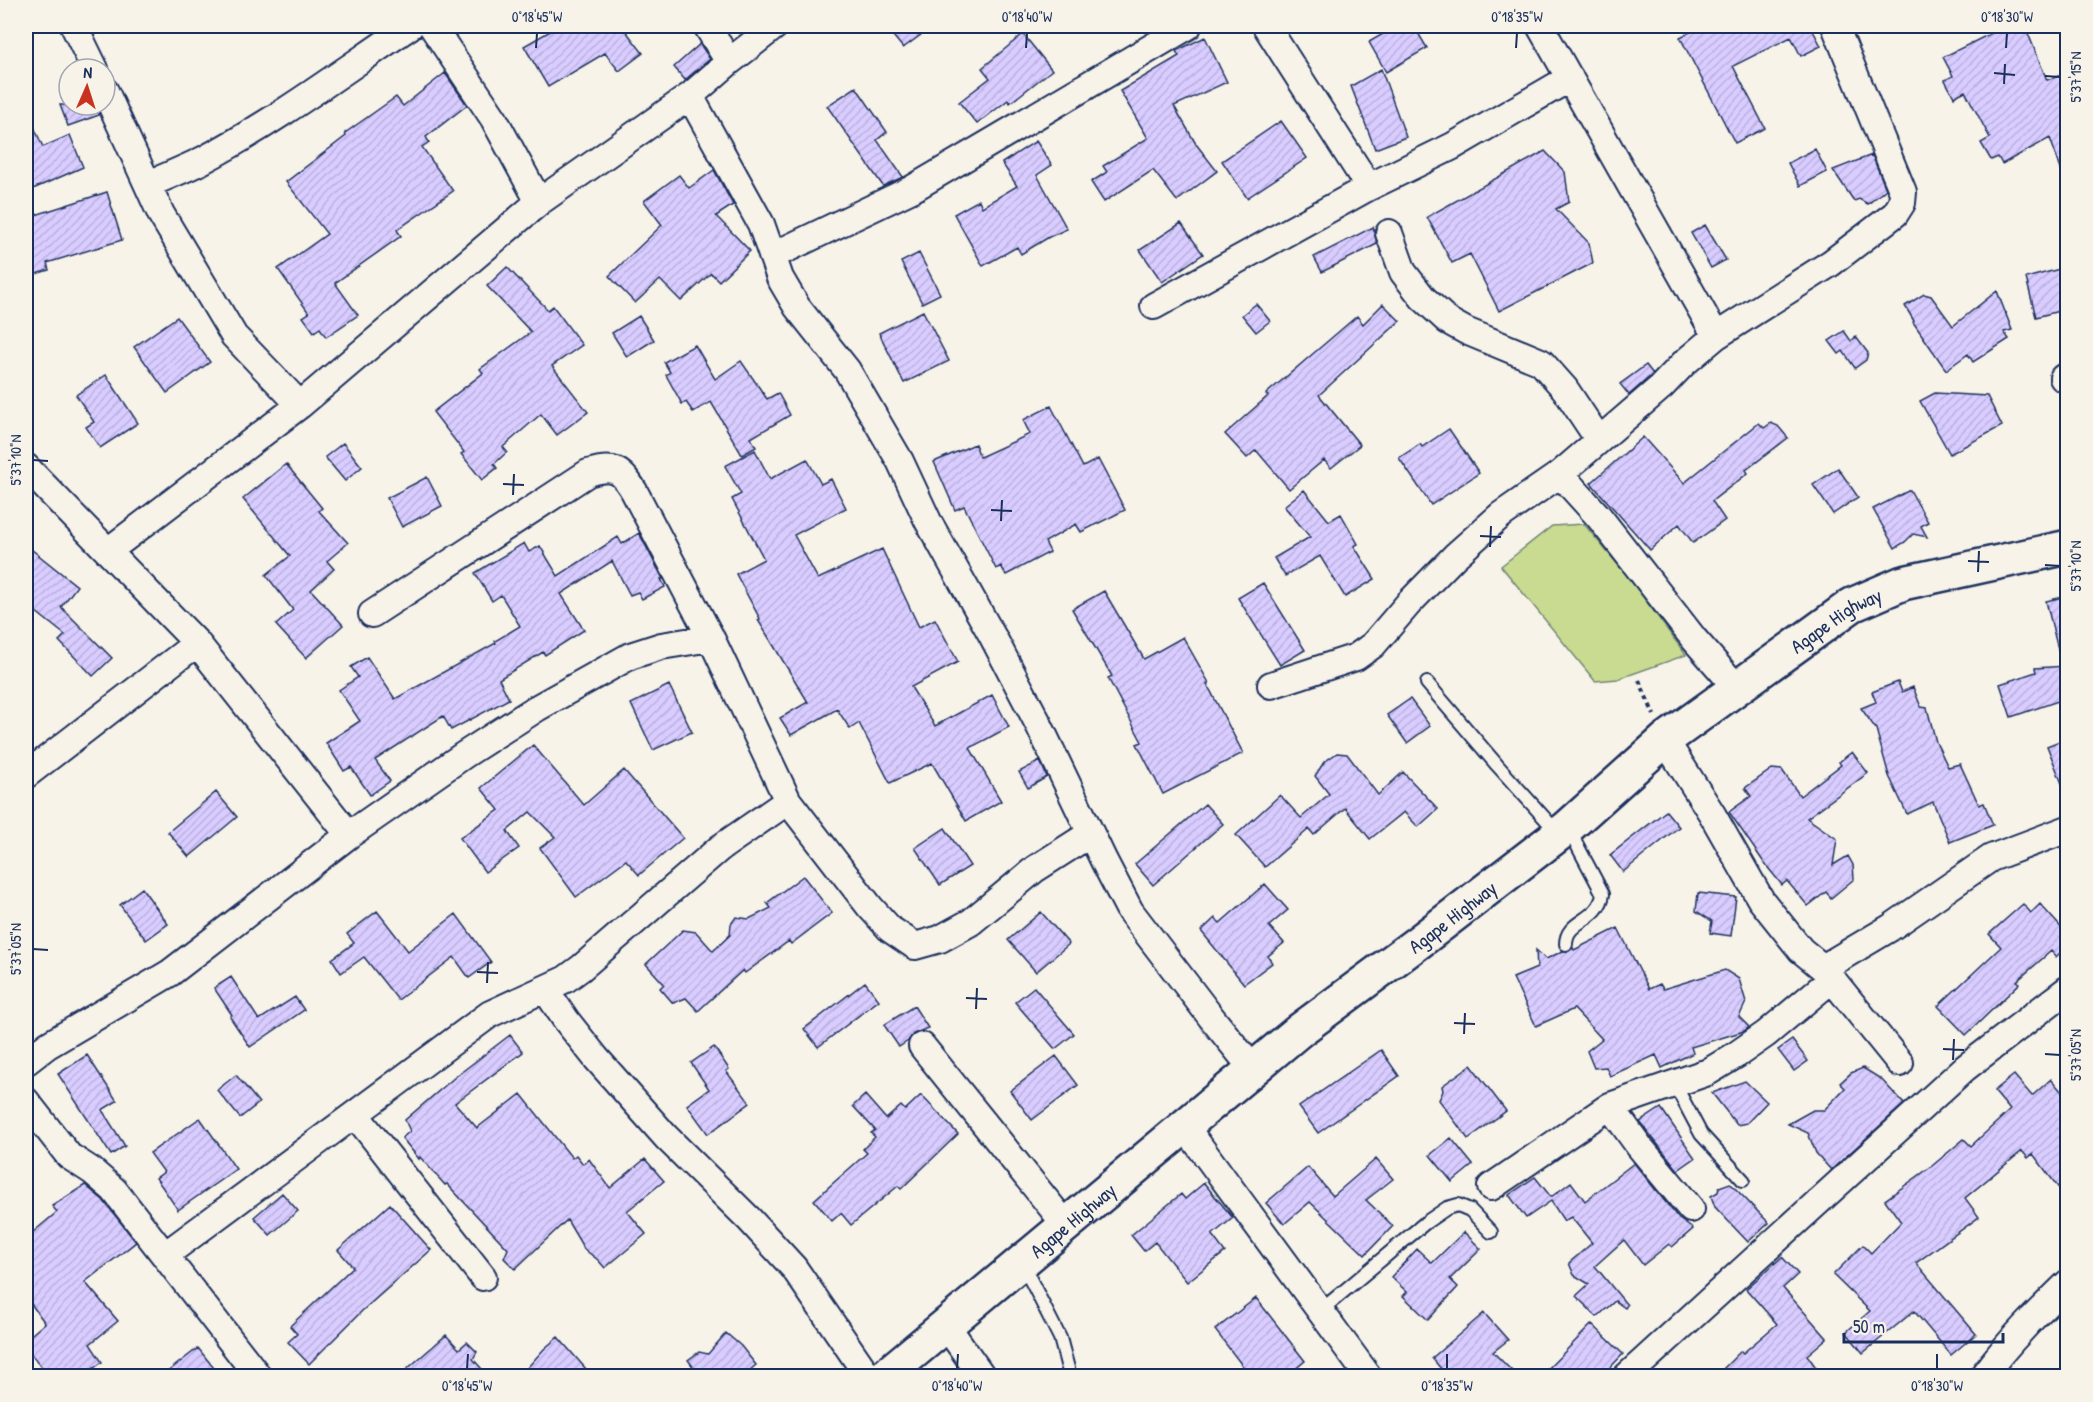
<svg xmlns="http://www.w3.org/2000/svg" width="2093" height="1402" viewBox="0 0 2093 1402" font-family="'Patrick Hand',sans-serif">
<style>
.pitch{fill:#c8db90;stroke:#728577;stroke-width:1.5}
.building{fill:url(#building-hatch);stroke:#1b2f5e;stroke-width:1.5}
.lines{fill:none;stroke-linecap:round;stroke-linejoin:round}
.lane-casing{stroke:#1b2f5e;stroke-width:16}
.street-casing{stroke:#1b2f5e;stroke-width:30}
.secondary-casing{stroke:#1b2f5e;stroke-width:38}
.path{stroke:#1b2f5e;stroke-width:4;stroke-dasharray:4.5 4.5;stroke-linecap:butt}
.lane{stroke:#f7f3e8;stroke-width:12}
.street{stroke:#f7f3e8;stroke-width:26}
.secondary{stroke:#f7f3e8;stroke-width:33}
.ticks{fill:none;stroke:#1b2f5e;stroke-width:2}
.labels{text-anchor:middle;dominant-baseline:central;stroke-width:4.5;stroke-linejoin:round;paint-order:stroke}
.street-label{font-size:20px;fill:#1b2f5e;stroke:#f7f3e8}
.neatline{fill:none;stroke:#1b2f5e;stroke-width:2}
.ticks-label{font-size:15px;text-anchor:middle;fill:#1b2f5e}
</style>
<defs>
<pattern id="building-hatch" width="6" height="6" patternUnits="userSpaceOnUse" patternTransform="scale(1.5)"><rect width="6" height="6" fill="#d9ccff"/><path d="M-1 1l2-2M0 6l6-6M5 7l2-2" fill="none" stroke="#bab0dd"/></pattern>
</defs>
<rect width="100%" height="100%" fill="#f7f3e8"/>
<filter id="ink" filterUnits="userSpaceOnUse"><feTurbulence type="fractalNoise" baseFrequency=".0167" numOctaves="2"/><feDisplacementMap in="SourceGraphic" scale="12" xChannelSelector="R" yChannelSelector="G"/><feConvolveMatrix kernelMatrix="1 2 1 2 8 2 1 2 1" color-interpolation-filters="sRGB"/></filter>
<g filter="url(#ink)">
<path class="pitch" d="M1584,524L1630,579L1686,655L1618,679L1595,681L1501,566L1552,526Z"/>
<path class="building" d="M559,26H622L643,53L619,71L605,53L548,87L524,46Z
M885,26H933L903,48Z
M1397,26H1414L1427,48L1386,72L1369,42Z
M1702,26H1814L1811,27L1821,46L1801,56L1791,37L1733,66L1765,128L1735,143L1680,37Z
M2006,26H2025L2047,80L2067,73V181H2065L2050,138L2002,164L1998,157L1991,160L1981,143L1990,138L1965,91L1954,97L1945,80L1953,76L1943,57Z
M1023,34L1052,70L1010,103L1008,100L977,124L959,102L990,78L982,68Z
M1205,37L1227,82L1174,106L1196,144L1217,171L1177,201L1153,170L1104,202L1091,182L1107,172L1103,166L1148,138L1120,91L1179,56L1176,51Z
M700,44L710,59L685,80L674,67Z
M1381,69L1406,137L1375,149L1351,86Z
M445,73L467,105L426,137L429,142L422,147L453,191L397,230L401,236L335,283L358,315L326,337L320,328L314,332L303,317L309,313L278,269L327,234L286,182L346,136L345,133L396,97L403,106Z
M856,87L887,132L877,140L903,177L883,186L827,106Z
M60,105H95L99,115L68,126Z
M26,109L43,147L70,135L83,167L26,192Z
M1281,121L1307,158L1247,198L1222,161Z
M1036,141L1052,165L1037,175L1067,229L1049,237L1021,254L1017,247L983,266L954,214L979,200L982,207L1017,186L1002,163Z
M1815,149L1827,172L1800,186L1788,163Z
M1545,151L1565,172L1569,202L1556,209L1589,243L1593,263L1499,311L1470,254L1452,263L1427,217Z
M1872,155L1886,189L1868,204L1859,199L1854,201L1833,170Z
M714,170L733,205L716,216L750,251L719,281L711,273L681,301L660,280L635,303L609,276L662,225L644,201L679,175L689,188Z
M107,192L122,240L47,263L49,270L26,277V218Z
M1181,223L1203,254L1162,282L1140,250Z
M1705,225L1726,260L1711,268L1691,233Z
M1373,227L1377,244L1322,272L1314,257Z
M919,253L940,294L922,303L901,262Z
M507,267L548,310L553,306L582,345L552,366L588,412L557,435L541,414L503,447L507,452L494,464L497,468L482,480L461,454L464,452L433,412L483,373L480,369L531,332L487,286Z
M2067,267V309L2036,317L2026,278Z
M1997,291L2012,330L2004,332L2009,339L1973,362L1968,354L1946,370L1913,322L1914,321L1905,306L1924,294L1931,296L1953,326Z
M1256,304L1270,321L1256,332L1242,315Z
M1383,304L1400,321L1319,395L1360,445L1331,468L1324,460L1289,489L1256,450L1247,458L1225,434L1268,396L1266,394L1357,316L1363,324Z
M923,311L949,361L904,383L879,333Z
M639,316L654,340L627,357L612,333Z
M177,317L210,362L167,393L134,347Z
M1844,331L1851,341L1856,337L1868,353L1866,360L1855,368L1843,351L1839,354L1829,341Z
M695,345L715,379L741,361L767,399L778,393L790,415L751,438L756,447L742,455L711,402L693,412L686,402L682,404L666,375L670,372L664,362Z
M1646,365L1653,374L1629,395L1620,384Z
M106,375L138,423L100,448L86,427L94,422L76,395Z
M1935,393L1987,396L2002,426L1950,454L1920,401Z
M1051,406L1083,467L1098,459L1125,510L1081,532L1076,524L1045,542L1050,552L1006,575L1001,566L996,569L964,506L955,510L934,462L975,444L980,457L1030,434L1023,420Z
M1759,423L1764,428L1771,423L1778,426L1788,438L1746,470L1748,473L1712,501L1725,520L1693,543L1679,524L1650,550L1591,483L1643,437L1684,483Z
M1449,429L1479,473L1431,505L1399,458L1420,444L1422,447Z
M343,443L362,467L345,481L325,457Z
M755,450L770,479L807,459L821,484L831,479L846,508L794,535L818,579L882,549L919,627L935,619L958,662L911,687L935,726L992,695L1009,727L970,748L1001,801L966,821L932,763L890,783L859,723L850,729L837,709L791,735L780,718L808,702L758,620L760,619L736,574L764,559L732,499L741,494L725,466Z
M286,464L322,508L319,511L348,543L327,561L334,569L311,590L343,625L306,658L276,625L293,610L266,575L290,556L243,499Z
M1838,468L1858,497L1833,514L1813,485Z
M427,477L442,506L402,527L387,498Z
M1304,490L1329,521L1341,514L1358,544L1354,546L1375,579L1345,597L1320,556L1285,576L1274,558L1310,537L1284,506Z
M1910,490L1928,522L1921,526L1927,537L1913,534L1905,542L1895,548L1873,509Z
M639,533L663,579H661L665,587L642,599L638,592L630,595L612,561L561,594L584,630L545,655L543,652L499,679L509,699L451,730L443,716L375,760L390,781L370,795L351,767L344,771L326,743L360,721L339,690L358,677L351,667L367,657L395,699L496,643L495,641L520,626L501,595L492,601L475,573L524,543L529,552L540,546L558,576L618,537L622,544Z
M26,545L77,586L61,607L112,658L93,676L59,641L65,635L26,604Z
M1263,583L1305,650L1280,665L1238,598Z
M1104,591L1144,659L1183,637L1209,683L1207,684L1243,753L1163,794L1137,744L1142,742L1108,678L1112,676L1072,609Z
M2067,596V661L2061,662L2046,601Z
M2067,666V698L2011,717L2000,684L2036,672L2035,668Z
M1898,682L1902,692L1913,687L1921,707L1927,708L1936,742L1948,767L1960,764L1979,805L1984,803L1993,825L1950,842L1933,802L1907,814L1889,776L1876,729L1861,708L1876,702L1872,692Z
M669,685L692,732L653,750L631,704Z
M1410,699L1430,726L1407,743L1387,715Z
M2067,738V796L2047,746Z
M533,745L584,805L624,770L683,838L639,875L626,860L576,897L540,848L555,837L530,812L507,831L519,848L485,872L460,838L499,810L481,788Z
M1852,752L1868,773L1807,818L1837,839L1833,865L1848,856L1853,865L1854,879L1831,898L1826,892L1808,906L1787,881L1782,885L1765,864L1729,812L1751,796L1745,788L1772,769L1782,770L1800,796L1841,765L1839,762Z
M1337,753L1347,754L1378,795L1403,772L1438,809L1418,827L1404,812L1370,839L1345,808L1314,835L1309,829L1265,867L1236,835L1280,795L1301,818L1329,794L1315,776L1324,762Z
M1040,761L1047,777L1028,788L1019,772Z
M216,792L237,817L189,857L168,832Z
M1205,804L1223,824L1153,885L1135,864Z
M1666,811L1679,827L1623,872L1610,855Z
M945,828L970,866L940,885L915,848Z
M803,876L832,913L791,944L789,941L745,973L743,970L698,1011L686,998L673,1003L660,988L664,984L646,964L683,930L696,932L713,951L730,935L731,924L736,917L749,919L771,908L767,903Z
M1265,884L1288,910L1269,926L1284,943L1268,956L1272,963L1244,984L1201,931L1215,918L1220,923Z
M142,888L168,924L146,940L120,905Z
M1698,893L1736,897L1731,936L1710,933L1712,921L1696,911Z
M2023,904L2031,913L2040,904L2067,934V946L2056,957L2051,951L2017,981L2020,983L1966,1035L1938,1006L2001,947L1989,934Z
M377,911L408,951L456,914L491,962L469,978L454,957L398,1000L364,957L341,973L332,959L354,943L347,934Z
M1041,912L1069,944L1036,972L1008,940Z
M1618,928L1649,989L1660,984L1663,989L1725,970L1739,979L1746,1002L1739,1017L1749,1027L1744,1031L1691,1047L1693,1053L1662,1068L1656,1055L1610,1076L1606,1067L1594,1068L1587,1051L1602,1039L1574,1009L1536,1026L1513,978L1537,968L1536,950L1546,959L1563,951H1569L1573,948L1574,950Z
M231,977L259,1020L295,997L304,1010L250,1047L230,1017L232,1015L214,988Z
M865,982L879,1000L818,1047L804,1029Z
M1034,987L1074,1034L1055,1049L1015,1002Z
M914,1006L928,1028L913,1034L908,1041L899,1047L884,1025Z
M510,1035L523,1052L455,1103L477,1128L521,1094L572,1158L576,1155L583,1164L589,1159L610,1188L645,1159L664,1181L627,1211L646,1234L605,1268L598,1260L584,1249L567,1220L515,1269L504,1258L508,1249L447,1184L445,1185L420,1157L419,1159L402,1138L410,1131L405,1120L455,1077Z
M1792,1040L1808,1061L1794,1071L1778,1050Z
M714,1047L729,1069L726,1071L750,1103L708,1134L687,1105L709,1089L691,1063Z
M1381,1050L1399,1076L1318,1133L1299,1107Z
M87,1055L117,1101L102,1110L125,1146L111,1155L58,1074Z
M1056,1056L1078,1085L1032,1120L1010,1091Z
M1471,1065L1506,1111L1468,1139L1439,1100L1443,1091L1442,1086Z
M1863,1068L1881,1079L1904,1104L1831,1170L1816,1153L1808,1133L1788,1124L1813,1110H1824L1845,1088L1840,1083L1851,1073Z
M236,1075L259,1103L240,1118L217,1090Z
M2014,1075L2032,1096L2051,1079L2067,1098V1199L2033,1154L2028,1158L2022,1151L1965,1198L1979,1217L1916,1263L1976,1334L1951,1355L1914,1311L1863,1353L1846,1332L1870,1311L1833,1275L1863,1245L1871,1253L1901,1222L1885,1200L1932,1166L1964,1139L1971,1146L2010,1110L1994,1091Z
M1745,1081L1767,1102L1747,1123L1737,1125L1712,1093Z
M865,1095L886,1119L901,1106L905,1110L921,1095L958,1134L901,1189L898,1186L851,1225L841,1213L832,1221L814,1200L867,1153L863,1149L875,1137L871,1133L875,1130L853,1106Z
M1661,1108L1695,1158L1678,1170L1640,1122Z
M200,1118L236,1169L178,1210L156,1178L164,1172L150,1153Z
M1451,1138L1473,1165L1452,1182L1430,1155Z
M1376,1159L1393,1179L1366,1200L1393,1226L1365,1255L1310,1202L1284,1224L1266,1203L1308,1167L1333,1196Z
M1634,1163L1679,1219L1693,1229L1672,1247L1669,1244L1643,1265L1624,1240L1595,1266L1627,1305L1625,1308L1615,1301L1597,1317L1576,1296L1589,1284L1574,1275L1569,1263L1592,1243L1571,1217L1564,1221L1551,1201L1526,1218L1509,1195L1535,1177L1551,1197L1571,1182L1585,1201Z
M1204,1183L1233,1218L1212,1235L1225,1252L1187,1282L1155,1242L1144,1251L1131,1235L1181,1194L1185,1199Z
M1730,1183L1769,1223L1748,1242L1715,1207L1711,1196L1718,1192L1719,1187Z
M85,1185L103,1200L136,1242L85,1282L118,1321L90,1344L102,1362L82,1377H50L26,1348V1339L45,1323L26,1297V1238L57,1212L52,1206Z
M282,1193L298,1211L270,1235L254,1217Z
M390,1204L431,1250L362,1311L309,1364L288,1342L297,1334L290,1326L353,1267L338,1250Z
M1464,1232L1481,1249L1450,1279L1458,1287L1428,1320L1403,1296L1407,1292L1391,1277L1417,1249L1432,1263Z
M1782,1257L1798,1274L1783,1288L1827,1338L1807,1355L1823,1377H1715L1741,1351L1743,1353L1777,1324L1746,1289Z
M1256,1298L1305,1361L1286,1377H1251L1215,1330Z
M1484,1313L1508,1340L1493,1352L1517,1376L1448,1377L1432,1358Z
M1592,1324L1623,1354L1601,1377H1540Z
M726,1333L741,1346L756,1365L742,1377H701L688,1360L699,1352L708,1354Z
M446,1335L459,1349L467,1342L477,1352L473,1359L489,1377H398Z
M558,1337L593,1377H519L544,1349Z
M198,1348L221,1377H161Z"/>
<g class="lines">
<g class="lane-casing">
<path id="lane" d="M1427,683L1497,765L1558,833
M1566,944C1566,919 1599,922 1603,894L1568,828
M1674,1083L1701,1134L1743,1180
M1022,1263L1060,1338L1070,1376
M1319,1312L1425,1223L1447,1208L1458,1205L1470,1210L1491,1232"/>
</g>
<g class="street-casing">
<path id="street" d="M74,26L95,69
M432,26L494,119L539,202
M707,26L729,62
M1266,26L1369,187
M1540,26L1716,336
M105,91L161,214L234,336L300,405
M690,96L761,224L780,278L797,307L847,370L900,461L928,521L993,637L1038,723L1104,861L1130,911L1211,1017L1252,1068
M149,184C167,176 185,169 203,160C276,121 342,72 410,26
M1389,233L1403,272L1423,298L1448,321L1466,331L1541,362L1565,389L1599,440
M772,256L912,189L1188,26
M1154,306L1369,187L1453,146L1570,78
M2063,378L2068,376
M26,467L197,643L349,835
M1560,474L1599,517L1694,639L1737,688
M108,551L300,405L539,202L690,96L729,62L775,26
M372,614L588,473C613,465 621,469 634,491L711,638L788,801L870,907L890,929L915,946L940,939L971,922L1035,869L1090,834
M1271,685L1356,657L1373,645L1409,603L1455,556L1501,515L1560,474L1661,387L1684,363L1716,336L1831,263L1895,214L1902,203L1903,192L1835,26
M1665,740L1712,814L1761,900L1801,950L1823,968L1890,928L1991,858L2068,829
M26,775L197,643
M1823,968L1900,1063
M545,989L566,1020L596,1058L666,1137L749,1219L794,1268L868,1376
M922,1046L1066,1225
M26,1062L48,1045L170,973L349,835L464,755L537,708L630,656L661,646L711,638
M26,1101L69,1156L92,1171L114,1190L258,1376
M1610,1106L1639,1146L1691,1209
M355,1114L483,1277
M1184,1125L1368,1376
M1491,1187L1610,1106L1708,1072L1736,1055L1766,1034L1832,979
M165,1255L490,1014L566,979L581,968L720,848L788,801
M946,1325L982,1376
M1627,1376L1965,1068L2068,989
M1983,1376C2008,1342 2037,1313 2068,1283"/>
</g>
<g class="secondary-casing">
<g id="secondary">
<path id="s1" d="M885,1376L1300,1030L1420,941L1568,827L1665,740L1852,605L1903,583L2068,547"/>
</g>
</g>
<path class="path" d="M1639,680L1654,715"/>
<use href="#lane" class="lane"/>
<use href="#street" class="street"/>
<use href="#secondary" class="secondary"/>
</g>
</g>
<path class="ticks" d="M536,48L537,33M1026,48L1027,33M1516,48L1517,33M2006,48L2007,33M1994,73L2015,75M2045,76L2060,77M2004,84L2005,64M33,460L48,461M503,484L524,485M513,495L514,474M991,510L1012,511M1001,521L1002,500M1480,536L1501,537M1490,547L1491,526M1968,561L1989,562M2045,565L2060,566M1978,572L1979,551M33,949L48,950M477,972L498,973M487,983L488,962M966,998L987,999M976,1009L977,988M1454,1023L1475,1024M1464,1034L1465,1013M1943,1049L1964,1050M2045,1054L2060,1055M1953,1060L1954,1039M467,1369L468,1354M957,1369L958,1354M1447,1369V1354M1937,1369V1354"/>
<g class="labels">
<g class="street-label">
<text stroke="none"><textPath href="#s1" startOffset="1216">Agape Highway</textPath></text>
<text stroke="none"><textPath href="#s1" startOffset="730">Agape Highway</textPath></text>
<text stroke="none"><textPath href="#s1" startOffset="244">Agape Highway</textPath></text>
</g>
</g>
<rect width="2093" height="1402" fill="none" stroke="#f7f3e8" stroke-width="66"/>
<g transform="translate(87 87) rotate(3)"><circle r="28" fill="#f7f3e8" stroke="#9fa5b1" stroke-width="1.5"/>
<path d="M0-4.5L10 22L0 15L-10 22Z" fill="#c8321e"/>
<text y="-9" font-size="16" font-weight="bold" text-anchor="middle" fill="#1b2f5e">N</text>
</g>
<path d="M1844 1333v9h159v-9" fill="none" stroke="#1b2f5e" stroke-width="3"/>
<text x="1853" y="1333" font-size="18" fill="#1b2f5e" stroke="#f7f3e8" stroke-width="4.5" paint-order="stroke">50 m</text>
<rect x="33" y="33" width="2027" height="1336" class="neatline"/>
<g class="ticks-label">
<text x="537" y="22">0°18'45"W</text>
<text x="1027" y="22">0°18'40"W</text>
<text x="1517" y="22">0°18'35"W</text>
<text x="2007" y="22">0°18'30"W</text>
<text transform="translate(2076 77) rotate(-90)" y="5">5°37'15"N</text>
<text transform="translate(16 460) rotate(-90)" y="5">5°37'10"N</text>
<text transform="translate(2076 566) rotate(-90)" y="5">5°37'10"N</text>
<text transform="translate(16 949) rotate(-90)" y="5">5°37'05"N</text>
<text transform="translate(2076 1055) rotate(-90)" y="5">5°37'05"N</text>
<text x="467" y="1391">0°18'45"W</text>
<text x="957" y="1391">0°18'40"W</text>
<text x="1447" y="1391">0°18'35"W</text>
<text x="1937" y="1391">0°18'30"W</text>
</g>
</svg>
